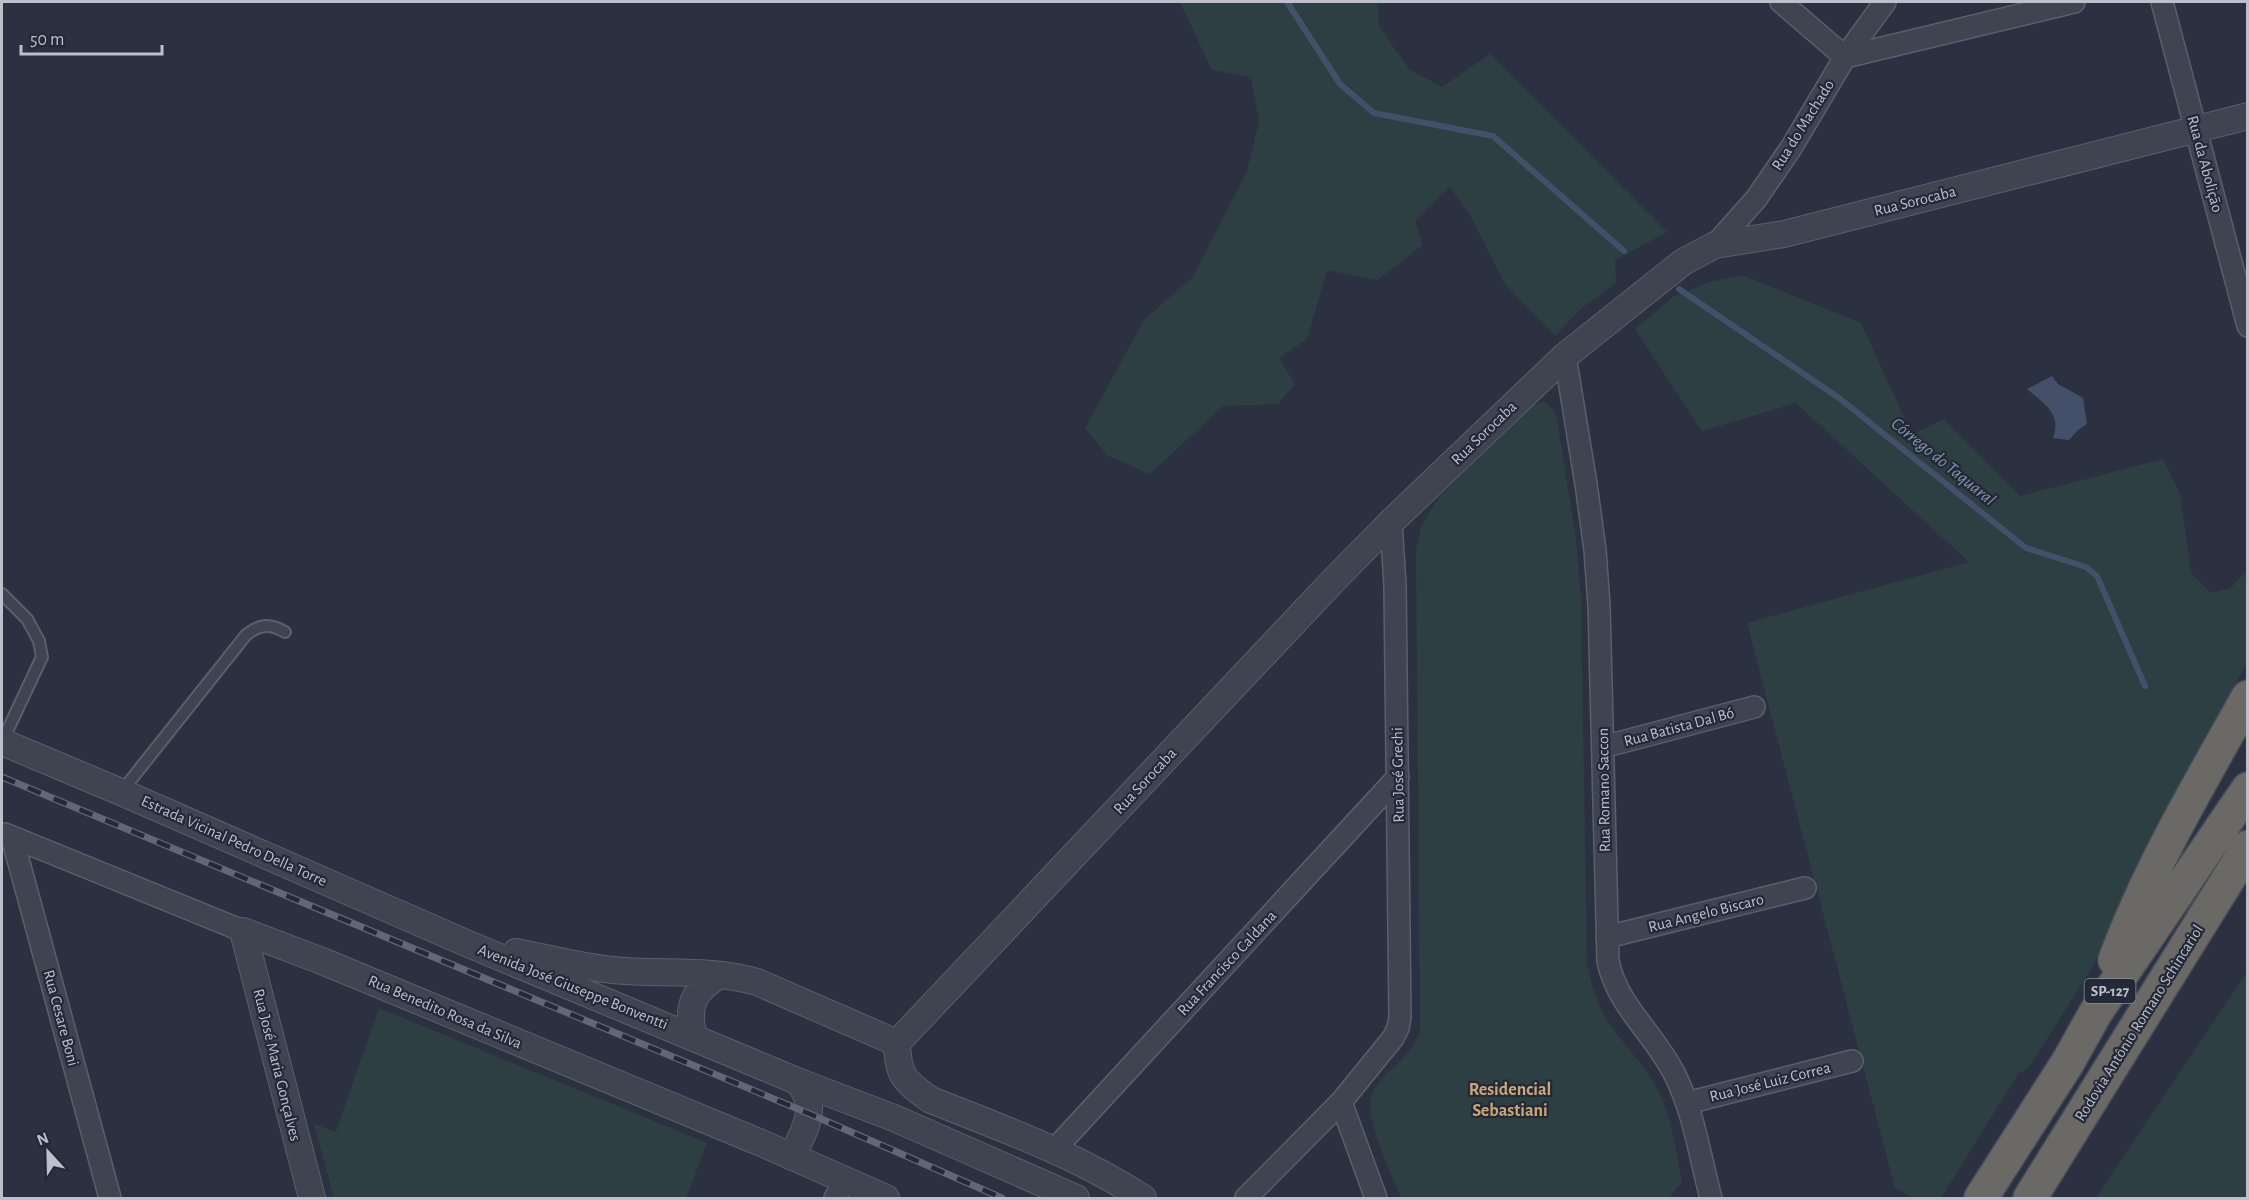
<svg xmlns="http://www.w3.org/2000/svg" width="2249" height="1200" viewBox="0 0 2249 1200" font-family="'Alegreya Sans',sans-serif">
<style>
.green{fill:#2e3f43}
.water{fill:#444f69}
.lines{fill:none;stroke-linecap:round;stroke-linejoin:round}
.stream{stroke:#444f69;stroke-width:6}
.service-casing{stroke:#5a5f6b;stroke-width:14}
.minor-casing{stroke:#5a5f6b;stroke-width:24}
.tertiary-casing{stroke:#5a5f6b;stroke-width:28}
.trunk-casing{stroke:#464c58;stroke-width:36}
.service{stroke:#3f4451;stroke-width:10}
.minor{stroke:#3f4451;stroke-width:21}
.tertiary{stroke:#3f4451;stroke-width:26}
.trunk{stroke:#6a6966;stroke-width:33}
.rail-casing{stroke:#616777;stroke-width:7}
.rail{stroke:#232936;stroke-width:4.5;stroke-dasharray:14;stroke-linecap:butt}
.labels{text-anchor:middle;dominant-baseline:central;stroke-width:4.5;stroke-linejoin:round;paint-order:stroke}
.shield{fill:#232936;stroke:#8e939e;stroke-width:1.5}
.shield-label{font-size:15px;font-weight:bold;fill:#bcc0cb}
.street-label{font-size:16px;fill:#bcc0cb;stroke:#232936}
.water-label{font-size:18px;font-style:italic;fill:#8692ae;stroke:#232936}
.neighbourhood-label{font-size:18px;font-weight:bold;fill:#cba677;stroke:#232936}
</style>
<rect width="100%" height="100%" fill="#2b3141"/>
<path class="green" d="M1180,2H1377L1380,28L1410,70L1442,87L1490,54L1667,232L1615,260L1616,283L1583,307L1555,336L1505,284L1471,217L1450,187L1415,220L1423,245L1377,280L1327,270L1307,339L1279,358L1295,384L1278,404L1223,406L1150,474L1107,455L1085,428L1144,320L1193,277L1247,171L1259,122L1251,77L1212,70Z
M1742,275L1861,323L1912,435L1944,419L2020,496L2163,459L2180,494L2191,573L2211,593L2231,588L2247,570V662L2144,854L2093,966L2029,1067L2018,1074L1941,1198H1914L1895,1188L1747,623L1969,562L1796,403L1702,431L1635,329L1673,297L1709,282Z
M1543,402L1548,404L1556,414L1576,538L1581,600L1587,963C1591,983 1596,1002 1607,1020C1623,1044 1645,1065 1659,1092C1672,1119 1676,1152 1682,1182L1669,1198H1401C1392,1176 1367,1122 1370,1101C1373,1076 1413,1059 1419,1033C1420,1029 1420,1024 1420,1019L1416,550L1421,526L1440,496L1531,406Z
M2247,972V1198H2096Z
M379,1008L707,1143L686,1198H334L314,1124L336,1132Z"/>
<path class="water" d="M2052,376L2058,384L2083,398L2087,424L2078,430L2069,440L2053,438C2062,413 2044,404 2027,389Z"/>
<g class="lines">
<path class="stream" d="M1287,2L1340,84L1374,113L1493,136L1624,251
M1679,289L1839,398L2026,548L2086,567L2097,576L2145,686"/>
<g class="service-casing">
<path id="service" d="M2,594L27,619L39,641L42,657L2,742
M122,791L246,635C260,624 270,623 285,632"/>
</g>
<g class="minor-casing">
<path id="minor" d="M1781,2L1845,57L2074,2
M2162,2L2248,326
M1715,245L1756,199L1791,148L1845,57L1885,2
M1565,356L1586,484L1595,550L1599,605L1608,961C1617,1006 1655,1034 1675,1075C1694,1113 1700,1157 1711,1198
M1603,747L1754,707
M5,834L243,931
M12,837L110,1198
M1607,937L1805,888
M1341,1102L1376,1198
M1687,1103L1852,1061
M1055,1149L1398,777
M835,1198L844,1181
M1246,1198L1341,1102L1393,1038L1398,1028L1400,1017L1395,585L1391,522"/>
</g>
<g class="tertiary-casing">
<path id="tertiary" d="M2,742L121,792L466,943L797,1081L894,1118L1076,1198
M243,931L322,961L759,1142L886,1198
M243,931L312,1198
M516,952C548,958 581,967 613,970C660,975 710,968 757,982L897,1043C898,1076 904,1081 931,1100C1004,1129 1077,1155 1143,1198
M694,1037C686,1007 693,990 720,975
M897,1043L1333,581L1391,522L1565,356L1683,262L1715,245L1784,234L2248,116
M792,1157C804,1129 821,1108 797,1081"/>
</g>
<g class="trunk-casing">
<path id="trunk" d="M2115,960C2149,868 2200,783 2248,697
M1981,1198L2068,1062L2096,1012L2248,789
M2030,1198L2248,847"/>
</g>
<use href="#service" class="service"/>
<use href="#minor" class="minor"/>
<use href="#tertiary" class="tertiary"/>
<use href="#trunk" class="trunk"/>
<g class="rail-casing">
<path id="rail" d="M2,777L810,1114L1002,1198"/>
</g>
<use href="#rail" class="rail"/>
</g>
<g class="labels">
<rect class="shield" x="2084.5" y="979" width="51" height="24" rx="4.5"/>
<g class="shield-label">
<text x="2110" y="991">SP-127</text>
</g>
<g class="street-label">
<text transform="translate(1803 125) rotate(-58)">Rua do Machado</text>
<text transform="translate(2205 164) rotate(75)">Rua da Abolição</text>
<text transform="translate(1915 201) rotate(-14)">Rua Sorocaba</text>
<text transform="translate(1484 433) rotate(-44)">Rua Sorocaba</text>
<text transform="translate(1679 727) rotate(-15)">Rua Batista Dal Bó</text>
<text transform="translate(1398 775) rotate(-91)">Rua José Grechi</text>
<text transform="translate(1145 781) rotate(-47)">Rua Sorocaba</text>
<text transform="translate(1604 790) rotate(-91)">Rua Romano Saccon</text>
<text transform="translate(234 841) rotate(24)">Estrada Vicinal Pedro Della Torre</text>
<text transform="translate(1706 913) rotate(-14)">Rua Angelo Biscaro</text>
<text transform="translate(1227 963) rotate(-47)">Rua Francisco Caldana</text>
<text transform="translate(573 987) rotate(22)">Avenida José Giuseppe Bonventti</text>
<text transform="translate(445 1012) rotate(23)">Rua Benedito Rosa da Silva</text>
<text transform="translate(61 1018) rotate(75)">Rua Cesare Boni</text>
<text transform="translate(2139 1023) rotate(-58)">Rodovia Antônio Romano Schincariol</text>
<text transform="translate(277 1065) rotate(76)">Rua José Maria Gonçalves</text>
<text transform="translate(1770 1082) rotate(-14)">Rua José Luiz Correa</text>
</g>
<g class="water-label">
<text transform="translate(1943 462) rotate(39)">Córrego do Taquaral</text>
</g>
<g class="neighbourhood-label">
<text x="1510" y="1090">Residencial<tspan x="1510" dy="21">Sebastiani</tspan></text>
</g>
</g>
<rect width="2249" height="1200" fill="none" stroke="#bcc0cb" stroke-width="6"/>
<g transform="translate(48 1152) rotate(338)" stroke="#232936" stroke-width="4.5" paint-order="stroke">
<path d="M0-4.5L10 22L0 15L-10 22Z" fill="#bcc0cb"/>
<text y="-9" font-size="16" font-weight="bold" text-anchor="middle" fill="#bcc0cb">N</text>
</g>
<path d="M21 45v9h141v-9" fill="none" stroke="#bcc0cb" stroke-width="3"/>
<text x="30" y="45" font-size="18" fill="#bcc0cb" stroke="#232936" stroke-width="4.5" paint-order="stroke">50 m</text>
</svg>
